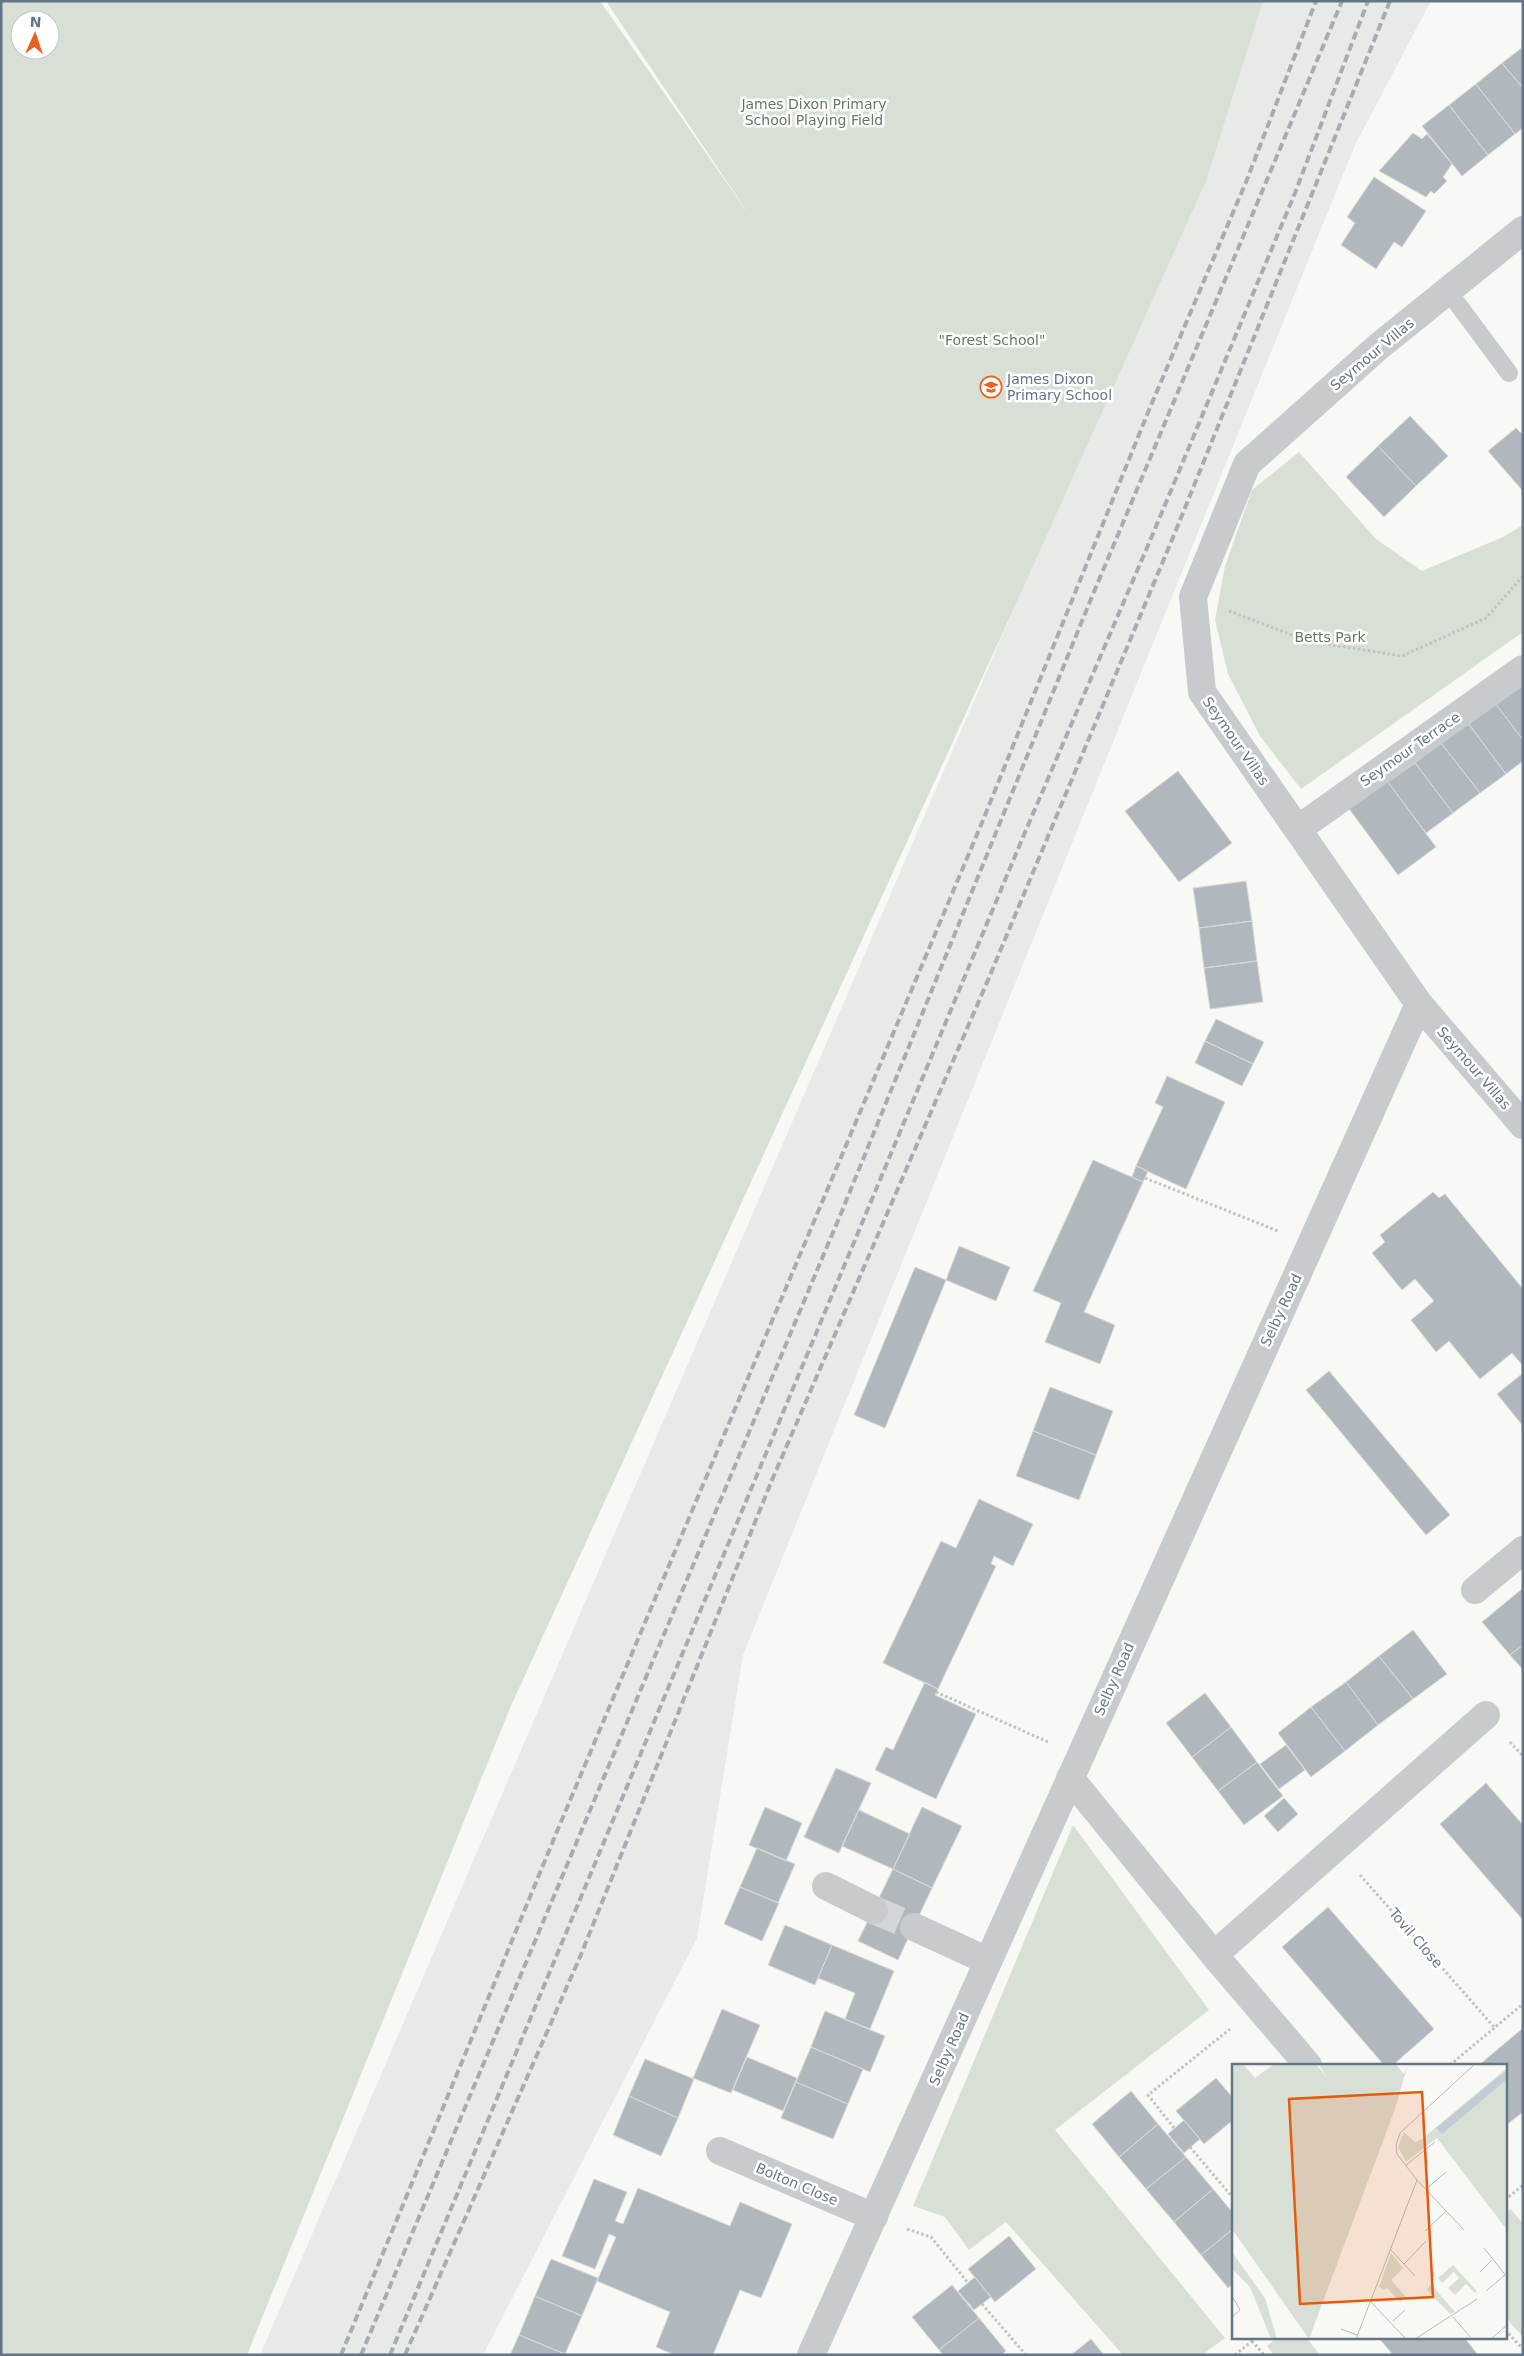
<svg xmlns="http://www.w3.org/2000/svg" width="1524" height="2356" viewBox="0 0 1524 2356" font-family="'DejaVu Sans',sans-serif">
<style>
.built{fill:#e8eae8}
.green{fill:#d8e0d5;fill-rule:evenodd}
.building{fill:#b0b8be;stroke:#d9dad7}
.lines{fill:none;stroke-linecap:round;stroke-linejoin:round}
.minor-tunnel{stroke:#d3d7da;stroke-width:28;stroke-dasharray:28 14;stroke-linecap:butt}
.path{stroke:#c1c2c5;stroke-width:3;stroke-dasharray:2.5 2.5;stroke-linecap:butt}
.service{stroke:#c7cbce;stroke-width:18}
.minor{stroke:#c7cbce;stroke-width:28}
.rail{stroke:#a7acb3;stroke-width:4;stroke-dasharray:8 4;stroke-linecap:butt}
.labels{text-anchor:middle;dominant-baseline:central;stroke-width:5;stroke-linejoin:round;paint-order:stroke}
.park-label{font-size:14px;fill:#637960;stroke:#fff}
.street-label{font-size:14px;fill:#657588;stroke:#fff}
.poi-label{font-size:14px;fill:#657588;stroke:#fff;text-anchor:start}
.inset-road{fill:none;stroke:#b4bcc2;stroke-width:1}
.view{fill:#e8590c;fill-opacity:0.15;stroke:#e8590c;stroke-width:2.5}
.inset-edge{fill:none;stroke:#657588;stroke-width:2.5}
</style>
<rect width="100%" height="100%" fill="#f8f8f5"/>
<path class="built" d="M607,1H1431L1355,145L743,1655L697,1938L483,2355H260L1015,606Z"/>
<path class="green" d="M1,1H600L752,219L606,1H1263L1206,181L1015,606L510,1708L247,2355H1ZM20,20H50V50H20Z
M1299,452L1376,539L1422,571L1503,537L1523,525V632L1301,789L1260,736L1228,674L1215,620L1225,566L1252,490Z
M1073,1825L1209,2010L1055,2130L1225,2338L1202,2355H1123L1006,2222L969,2250L945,2217L913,2206Z
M1511,2209L1523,2224V2337L1505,2317V2213Z
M1277,2337H1306L1320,2355H1274L1267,2346Z"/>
<path class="building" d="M1523,47V88L1502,63Z
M1502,63L1523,88V128L1515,134L1476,84Z
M1476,84L1515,134L1488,155L1449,105Z
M1449,105L1488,155L1462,176L1422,126Z
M1413,133L1422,139L1427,134L1452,164L1443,177L1447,181L1434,194L1431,191L1426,197L1379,171Z
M1374,177L1426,211L1402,247L1394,242L1376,269L1341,245L1355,223L1347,217Z
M1410,416L1448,456L1416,486L1378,446Z
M1516,428L1523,435V491L1488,451Z
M1378,446L1416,486L1384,517L1346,477Z
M1523,685V740L1495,703Z
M1495,703L1523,740V761L1506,774L1468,723Z
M1468,723L1506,774L1480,793L1441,743Z
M1441,743L1480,793L1453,813L1415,763Z
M1415,763L1453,813L1426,833L1388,782Z
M1178,771L1232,843L1179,882L1125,811Z
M1385,778L1436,847L1398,875L1347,806Z
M1246,881L1252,921L1199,928L1193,888Z
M1252,921L1257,961L1204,968L1199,928Z
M1257,961L1263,1002L1210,1009L1204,968Z
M1216,1019L1264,1042L1253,1064L1205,1041Z
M1205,1041L1253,1064L1242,1086L1195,1063Z
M1167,1076L1225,1102L1186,1189L1136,1166L1163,1107L1155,1103Z
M1093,1160L1143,1182L1084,1312L1115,1325L1100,1364L1045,1342L1061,1303L1033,1291Z
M1136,1166L1148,1171L1143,1182L1132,1177Z
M1433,1192L1439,1198L1445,1194L1523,1289V1366L1512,1353L1480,1379L1449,1341L1436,1352L1411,1320L1434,1301L1415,1279L1402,1290L1372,1253L1385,1242L1380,1235Z
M959,1246L1010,1267L996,1301L946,1280Z
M915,1267L946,1280L885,1428L854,1415Z
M1329,1371L1450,1515L1426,1535L1306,1390Z
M1523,1373V1426L1497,1394Z
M1050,1387L1113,1411L1096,1455L1033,1431Z
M1033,1431L1096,1455L1079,1500L1016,1476Z
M979,1499L1033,1524L1013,1566L994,1556L991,1564L996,1566L938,1689L883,1663L941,1541L956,1548Z
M1523,1588V1645L1510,1655L1482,1622Z
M1413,1630L1447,1674L1413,1699L1379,1656Z
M1523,1645V1670L1510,1655Z
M1379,1656L1413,1699L1378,1725L1346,1682Z
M925,1682L938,1689L935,1695L976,1714L936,1799L875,1770L886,1747L893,1750Z
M1346,1682L1378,1725L1345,1751L1311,1707Z
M1205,1693L1231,1727L1192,1757L1166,1723Z
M1311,1707L1345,1751L1311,1777L1278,1733Z
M1231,1727L1257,1762L1218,1791L1192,1757Z
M1286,1745L1305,1770L1279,1789L1260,1764Z
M1257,1762L1283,1796L1244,1825L1218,1791Z
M836,1768L871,1783L839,1853L804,1837Z
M836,1768L871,1783L839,1853L804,1837Z
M1486,1783L1523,1825V1920L1440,1824Z
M1284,1798L1298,1814L1278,1832L1264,1816Z
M765,1807L802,1823L786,1861L749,1845Z
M922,1807L962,1826L932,1888L893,1869Z
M859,1810L910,1834L893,1869L842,1846Z
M757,1848L795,1864L778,1903L740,1887Z
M893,1869L932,1888L898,1960L858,1941Z
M740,1887L779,1903L762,1941L724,1924Z
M1328,1907L1434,2029L1393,2065H1384L1282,1947Z
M785,1925L832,1945L815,1985L768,1965Z
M832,1945L894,1971L870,2029L845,2019L855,1993L818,1978Z
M722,2009L760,2025L731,2093L693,2078Z
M825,2011L885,2036L870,2072L811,2047Z
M1523,2028V2112L1505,2126V2065H1479Z
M811,2047L863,2069L848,2104L796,2082Z
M747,2057L797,2078L783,2111L733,2090Z
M645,2059L694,2079L678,2118L629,2096Z
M1216,2078L1233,2098V2120L1204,2144L1176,2111Z
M796,2082L848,2104L833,2139L781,2118Z
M1131,2091L1158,2124L1119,2157L1092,2124Z
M629,2096L678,2118L661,2156L613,2135Z
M1184,2120L1200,2139L1184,2153L1168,2134Z
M1158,2124L1186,2157L1146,2189L1119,2157Z
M1186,2157L1213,2189L1174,2222L1146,2189Z
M594,2179L627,2192L615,2221L623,2224L638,2188L730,2226L740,2202L792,2224L761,2298L740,2290L713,2355H675L656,2347L670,2312L597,2281L616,2237L609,2234L595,2269L562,2256Z
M1213,2189L1233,2213V2229L1201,2255L1174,2222Z
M1233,2229V2284L1228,2288L1201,2255Z
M1009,2236L1036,2269L995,2302L968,2269Z
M551,2259L598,2278L582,2316L535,2296Z
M975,2277L991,2297L974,2310L958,2291Z
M952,2285L979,2318L939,2350L912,2317Z
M535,2296L582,2316L565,2354L519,2335Z
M979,2318L1006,2351L1001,2355H943L939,2350Z
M519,2335L565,2354V2355H510Z
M1378,2337H1464L1478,2355H1393Z
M1091,2339L1104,2355H1071Z"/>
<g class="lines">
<path class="minor-tunnel" d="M874,1910L914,1927"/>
<path class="path" d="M1229,611L1308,641L1402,656L1486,618L1523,576
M1145,1178L1278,1231
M936,1692L1048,1742
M1510,1742L1523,1756
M1360,1875L1495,2028
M1450,2065L1523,2004
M1174,2128L1148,2095L1230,2029
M1190,2147L1233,2198
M1505,2200L1523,2185
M907,2229L931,2237L968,2283
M982,2304L1026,2355
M1505,2330L1523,2349
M1252,2341L1264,2355
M1235,2355L1257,2337"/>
<path class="service" d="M1448,291L1509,373"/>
<path class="minor" d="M1523,230L1378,347L1247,464L1193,597L1202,692L1419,1004L1523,1125
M1298,829L1523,669
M1475,1590L1523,1550
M1070,1778L1214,1955L1308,2065
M826,1886L874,1910
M914,1927L988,1961
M1214,1955L1486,1715
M720,2151L874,2217
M811,2355L1419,1004"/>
<path class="rail" d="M341,2355L558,1829L981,825L1149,410L1246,182L1316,1
M361,2355L842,1211L1091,599L1342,1
M390,2355L1023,837L1152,536L1295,193L1368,1
M405,2355L580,1957L772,1480L988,980L1174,535L1390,1"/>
</g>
<defs>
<g id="school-ring" transform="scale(1.125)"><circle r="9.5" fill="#fff" stroke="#ee5f1e" stroke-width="1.5"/><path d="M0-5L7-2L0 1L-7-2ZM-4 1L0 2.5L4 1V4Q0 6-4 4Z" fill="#ee5f1e"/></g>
</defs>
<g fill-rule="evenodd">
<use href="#school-ring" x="991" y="387"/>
</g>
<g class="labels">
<g class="park-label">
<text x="814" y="104">James Dixon Primary<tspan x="814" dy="16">School Playing Field</tspan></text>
<text x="992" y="340">"Forest School"</text>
<text x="1330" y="637">Betts Park</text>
</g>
<g class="street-label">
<text transform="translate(1372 354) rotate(-40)">Seymour Villas</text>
<text transform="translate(1236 741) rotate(55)">Seymour Villas</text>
<text transform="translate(1410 749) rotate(-35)">Seymour Terrace</text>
<text transform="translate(1474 1068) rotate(49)">Seymour Villas</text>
<text transform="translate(1281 1310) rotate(-65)">Selby Road</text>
<text transform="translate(1114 1679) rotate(-66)">Selby Road</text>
<text transform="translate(1416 1938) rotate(49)">Tovil Close</text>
<text transform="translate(949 2049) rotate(-66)">Selby Road</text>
<text transform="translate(797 2184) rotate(23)">Bolton Close</text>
</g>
<g class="poi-label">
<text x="1007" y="379">James Dixon<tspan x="1007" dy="16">Primary School</tspan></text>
</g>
</g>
<g transform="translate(1232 2064)">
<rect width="275" height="275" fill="#f8f8f5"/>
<path d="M0,0H11L23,14L42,0H84L96,15L86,0H163L172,10L176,0L163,45L77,275L0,165ZM275,4V166L205,74L174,98L166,83L172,68L183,78L190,75ZM0,188L33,234L45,275H39L18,223L0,205ZM159,189L171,204L159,216L174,233L168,238L155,224L152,226L147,223ZM221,201L245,227L243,229L234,220L223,231L216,224L227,214L222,208L210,219L206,214ZM199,220L223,248L218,250L195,226Z" fill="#d8e0d5"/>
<path d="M275,6V15L210,70L204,64Z" fill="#c2ccd2"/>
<path class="inset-road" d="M174,101L203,78M194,125L214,108M232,166L185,116L165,90L164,81L168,69L243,0M193,167L214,147M252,184L275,213M158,185L183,212M172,200L194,177M248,208L260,196M254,227L273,211M0,232L8,246L0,253M138,237L174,275M221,253L240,275M161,257L173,246M109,265L125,271M124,275L185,116M183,275L245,235M259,275L275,261"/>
<path class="view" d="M190,28L201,233L68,240L57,35Z"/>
<rect width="275" height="275" class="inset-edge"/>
</g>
<rect width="1524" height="2356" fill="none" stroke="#657588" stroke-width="5"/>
<g transform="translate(35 35) rotate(3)"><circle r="24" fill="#ffffff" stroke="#c1c8cf"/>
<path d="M0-4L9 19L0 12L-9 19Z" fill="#ee5f1e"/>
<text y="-8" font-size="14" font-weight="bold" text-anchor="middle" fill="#657588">N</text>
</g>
</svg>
